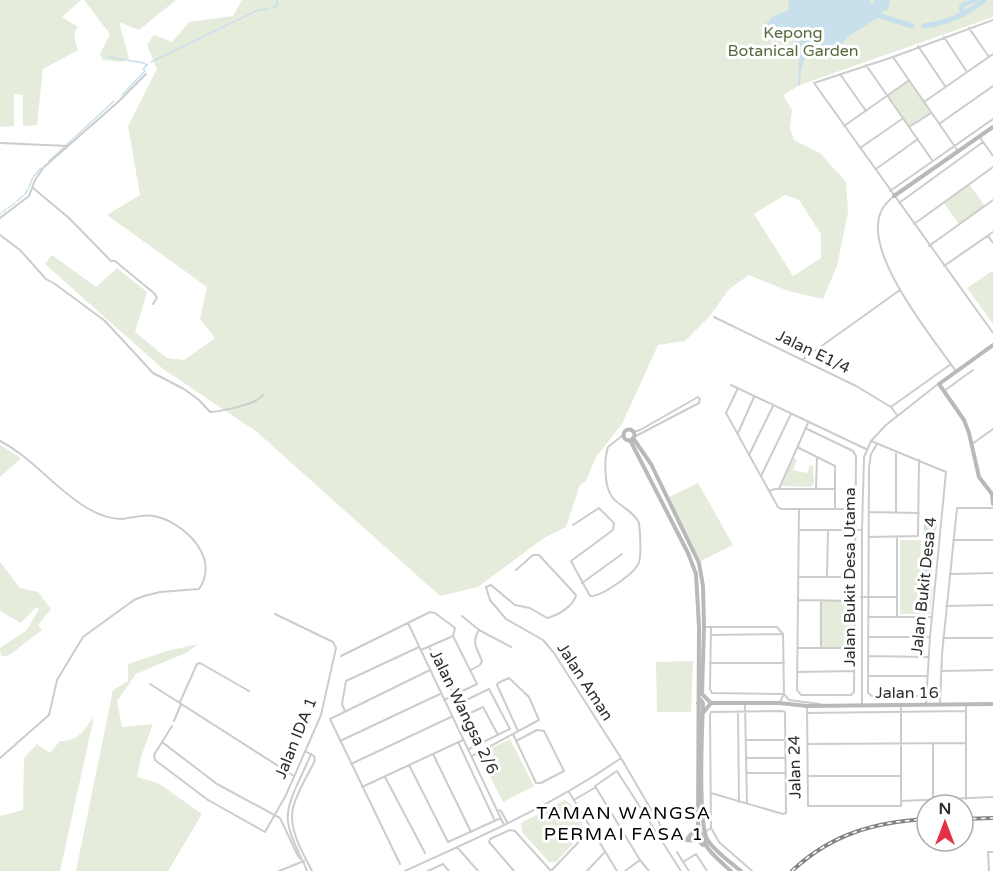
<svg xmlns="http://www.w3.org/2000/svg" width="993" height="871" viewBox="0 0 993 871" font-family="'Varela Round',sans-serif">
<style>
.green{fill:#e5ecdc;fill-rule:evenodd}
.water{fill:#c8dfec}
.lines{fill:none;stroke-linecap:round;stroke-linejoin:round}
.stream{stroke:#c8dfec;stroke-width:1.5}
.river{stroke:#c8dfec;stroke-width:5}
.street{stroke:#ccc;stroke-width:2}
.secondary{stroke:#b9b9b9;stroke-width:4}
.rail-casing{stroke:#848484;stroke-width:4}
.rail{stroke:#fff;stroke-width:1.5;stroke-dasharray:4.5;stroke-linecap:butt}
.labels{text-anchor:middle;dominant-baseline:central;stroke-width:6;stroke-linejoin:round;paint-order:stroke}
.park-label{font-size:16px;fill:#546a3c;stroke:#fff}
.street-label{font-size:16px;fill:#2f2f2f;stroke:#fff}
.neighbourhood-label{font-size:18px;letter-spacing:1.5px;fill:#000;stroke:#fff}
</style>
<rect width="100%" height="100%" fill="#fff"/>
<path class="green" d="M0,0H81L62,17L78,27C72,35 75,41 78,50L43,69L37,125L23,126V95L14,94V126L0,127Z
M84,0H176L139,30L119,22L129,58L122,62L103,60L100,54L110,34Z
M242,0H993V17L800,85L783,95L792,110L790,128L794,140L820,153L846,182L848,212L837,266L823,299L788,291L749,275L729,289L710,316L685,341L658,345L622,424L596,457L586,481L580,485L566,527L544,538L478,587L440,596L257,432L163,369L45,264L52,255L96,287L117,268L147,292L135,332L167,358L184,360L215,338L200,319L207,287L107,215L140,195L128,126L157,69L147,45L154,35L172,42L189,22L233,16ZM785,195L799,200L821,234V258L793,276L754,214Z
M909,81L931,113L909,127L888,96Z
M969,184L985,206L959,224L944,203Z
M992,271L993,272V324L967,288Z
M0,445L21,458L0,477Z
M793,458L797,460L793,470L807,473L810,465H813L814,483L811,487L782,486Z
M698,483L733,545L699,562L669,497Z
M900,540H921L920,587L933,588L930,614H900Z
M0,562L20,588L38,592L51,609L38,625L42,630L8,656H1L0,648L27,630L39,609L36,607L21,623L0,611Z
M821,600L855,601L854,648H821Z
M198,644L188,652L136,674L117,701L122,727L153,724L141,757L137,777L158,783L202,814L168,871H76L113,690L128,681V664L167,651Z
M693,661L691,712H657L656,662Z
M94,717L60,871H0V816L23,810L24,758L37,744L50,753L60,741C79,741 83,731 94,717Z
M510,739L534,786L503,802L479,754Z
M565,800C575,805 583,821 584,832L556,862H549L522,832L521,823Z"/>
<path class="water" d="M789,0H869L872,4L874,0H890L888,10L883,11L881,16L847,37L838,51L825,57C801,46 801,69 800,85L798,86C799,65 803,40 783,26L767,31L764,26L772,17L788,10Z
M924,520H937L934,558H923Z
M923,560H933L931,586H922Z"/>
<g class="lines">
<path class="stream" d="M271,8L276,7L278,0
M108,57L144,63L146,65
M151,62L258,10L268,9
M122,95L145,71L143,69L148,64
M49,161L114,101
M29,187L33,177L41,168
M25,194L28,189
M17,201L23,196
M8,208L15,203
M3,212L6,209
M0,214L1,213"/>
<path class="river" d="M964,14L961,8L963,5L975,0
M881,16L912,26
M924,26C947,23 966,15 984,0"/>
<path class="street" d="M993,20L893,57L814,83L993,333
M969,28L989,57
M944,37L967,72
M918,46L945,86
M893,57L958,151
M866,65L932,160
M840,74L866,111
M924,102L993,54
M939,124L993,86
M844,126L908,81
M909,127L931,113
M979,136L993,156
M0,143L68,146
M860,148L902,119
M876,169L918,139
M33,188L69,218L111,261H115L155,294L157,298L153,304
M890,191L993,119
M894,196C888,201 882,207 880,214C865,256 932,337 955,370
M899,203L983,142
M0,218L29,196L35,180L44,167L118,102L146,74
M914,224L993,167
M0,235L20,250L46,279L55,284L105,321L153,373L184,389L199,400L210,412C223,411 255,405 263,395
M988,236L993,243
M929,246L993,200
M944,266L993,232
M714,317L856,386L891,407L897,415
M802,360L900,290
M731,385L866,449
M738,388L726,413L778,507L781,509H855
M944,391L973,370
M891,407L951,364
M633,432L640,430L698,397L700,399L699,403L634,437
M738,433L754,397
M0,441C33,458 55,489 87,508C97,514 110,519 122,519C133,518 142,514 154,516C184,522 221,558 199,589L160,592L144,596L134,600L83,637L57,680L49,715L0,758
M871,441L946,472L930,637L926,704
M877,444L871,454L869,468L868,693L872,696H925
M972,444L993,429
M797,447L835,466V509
M749,455L773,406
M761,476L791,414
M779,489L808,423
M816,489L817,457
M769,491L775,489H835
M799,509L797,690L801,695H851L854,692L856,456L853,451L805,428
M869,512L919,513
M896,513V451
M573,525L599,508L614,523L613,530L571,561L590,596C601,597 636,573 639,562C642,551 640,534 639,523C634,511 620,507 612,497C604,486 604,459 608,447L623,435
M799,530H862
M869,537L918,536L919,460
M953,540H993
M516,570L533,555H539L576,595C574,606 557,616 547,618L530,608L515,605L491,585L486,587L490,600L506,619L543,640L554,653L621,758L666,835C681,845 697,838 711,828
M950,574L993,573
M798,577H855
M827,577L828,530
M582,583L622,554
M861,597H897
M798,600L855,601
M946,606L993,605
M462,616L479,630L511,647
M868,617H932
M897,617V537
M408,623L504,825
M703,627H777L783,634
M711,627L710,689L712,693L784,694
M711,635L783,634
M868,637H930
M943,638H993
M429,647L454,695
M798,648H854
M821,648V600
M421,650L453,636
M341,656L430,612L435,613L455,628L453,636
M868,656L928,657
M710,663H784
M471,670L480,665L482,661C477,648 471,643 479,630
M941,671L993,670
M798,672L854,671
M868,676H927
M150,684L294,776
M784,694L789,700L820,704
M444,700L477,684L453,636
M180,702L197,664L200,663L249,691
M780,702L784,694L783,634
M940,704L942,654L957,508H993
M966,704V799
M745,705L747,804
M862,705V530L864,457L871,441L886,425L938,384
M807,706L808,806H901V705
M345,711L342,704L346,681L419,647
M738,712L739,802
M807,713L966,711
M464,716L483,707L498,735
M174,721L181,704
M172,726L154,755L155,760L208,800L265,832L286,795L321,715L336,648L333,642L275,614
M513,734L536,783H541L564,771L544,731L537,730L516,741
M746,740H785
M340,741L440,694
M162,742L217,784L280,818L298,856L303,861
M458,742L495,821
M807,744L966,743
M933,744V801
M469,749L510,729L489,689L458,704L478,745
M305,751L314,756L315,760C308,775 297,792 293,808C288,829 303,853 312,871
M433,754L471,832
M472,756L539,720L529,697L509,678L498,683L497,685L518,731
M746,758H785
M351,764L451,717
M409,765L448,842L501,818
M746,773H785
M808,776H901
M385,777L425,853
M362,787L463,740
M569,792L617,871
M711,793L783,814L786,813L785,712L782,711L711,712L710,715L711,828
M574,800L596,787
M901,801L993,797
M499,810L501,811L507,822
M711,828L719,842L752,871
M457,847L478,871
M677,852L683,862
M400,864L330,719L430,670
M279,871L304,861
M307,871C301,855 290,839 288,822C285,802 304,773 311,754
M405,871C479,837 554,805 621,758
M428,871L443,864L449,871
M514,871L489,842L490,839L510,830L515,831L551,871
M551,871L590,830
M587,871L604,853
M625,871L640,860
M649,871L640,860L595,786L617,771L681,871
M689,871L683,862L696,854L707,871
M989,871L988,852H993"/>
<path class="secondary" d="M894,196L993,127
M993,345L939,384L964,420L969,433L979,477L992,494L993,504
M623.5 435a5.5 5.5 0 1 1 11 0a5.5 5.5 0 1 1-11 0Z
M633,438L651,464L699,563L703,586L704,627L702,694
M630,440L688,553L696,574L699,627L698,824C703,848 713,855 731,871
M702,694L711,703
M698,703L701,700L703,703C702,728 698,820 707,839C714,851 730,862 741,871
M703,713L711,703H779L807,706L993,704
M687,839L697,827
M686,840L699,841L703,845"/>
<g class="rail-casing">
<path id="rail" d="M963,819L993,818
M792,871C831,834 875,822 927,819"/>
</g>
<use href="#rail" class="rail"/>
</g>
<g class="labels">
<g class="park-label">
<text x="793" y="33">Kepong<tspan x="793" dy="18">Botanical Garden</tspan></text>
</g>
<g class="street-label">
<text transform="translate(813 352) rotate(26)">Jalan E1/4</text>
<text transform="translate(850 577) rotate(-90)">Jalan Bukit Desa Utama</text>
<text transform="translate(924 586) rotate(-84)">Jalan Bukit Desa 4</text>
<text transform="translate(585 682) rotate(57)">Jalan Aman</text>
<text x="907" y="693">Jalan 16</text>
<text transform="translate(464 712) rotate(64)">Jalan Wangsa 2/6</text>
<text transform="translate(296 738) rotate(-68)">Jalan IDA 1</text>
<text transform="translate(795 767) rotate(-91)">Jalan 24</text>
</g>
<g class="neighbourhood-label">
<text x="624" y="813">TAMAN WANGSA<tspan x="624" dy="21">PERMAI FASA 1</tspan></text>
</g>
</g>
<g transform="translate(945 823)"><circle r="28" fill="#ffffff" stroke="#acacac" stroke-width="1.5"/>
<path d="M0-4.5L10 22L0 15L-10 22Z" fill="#e53146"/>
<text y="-9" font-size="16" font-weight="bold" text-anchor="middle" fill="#2f2f2f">N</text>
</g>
</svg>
